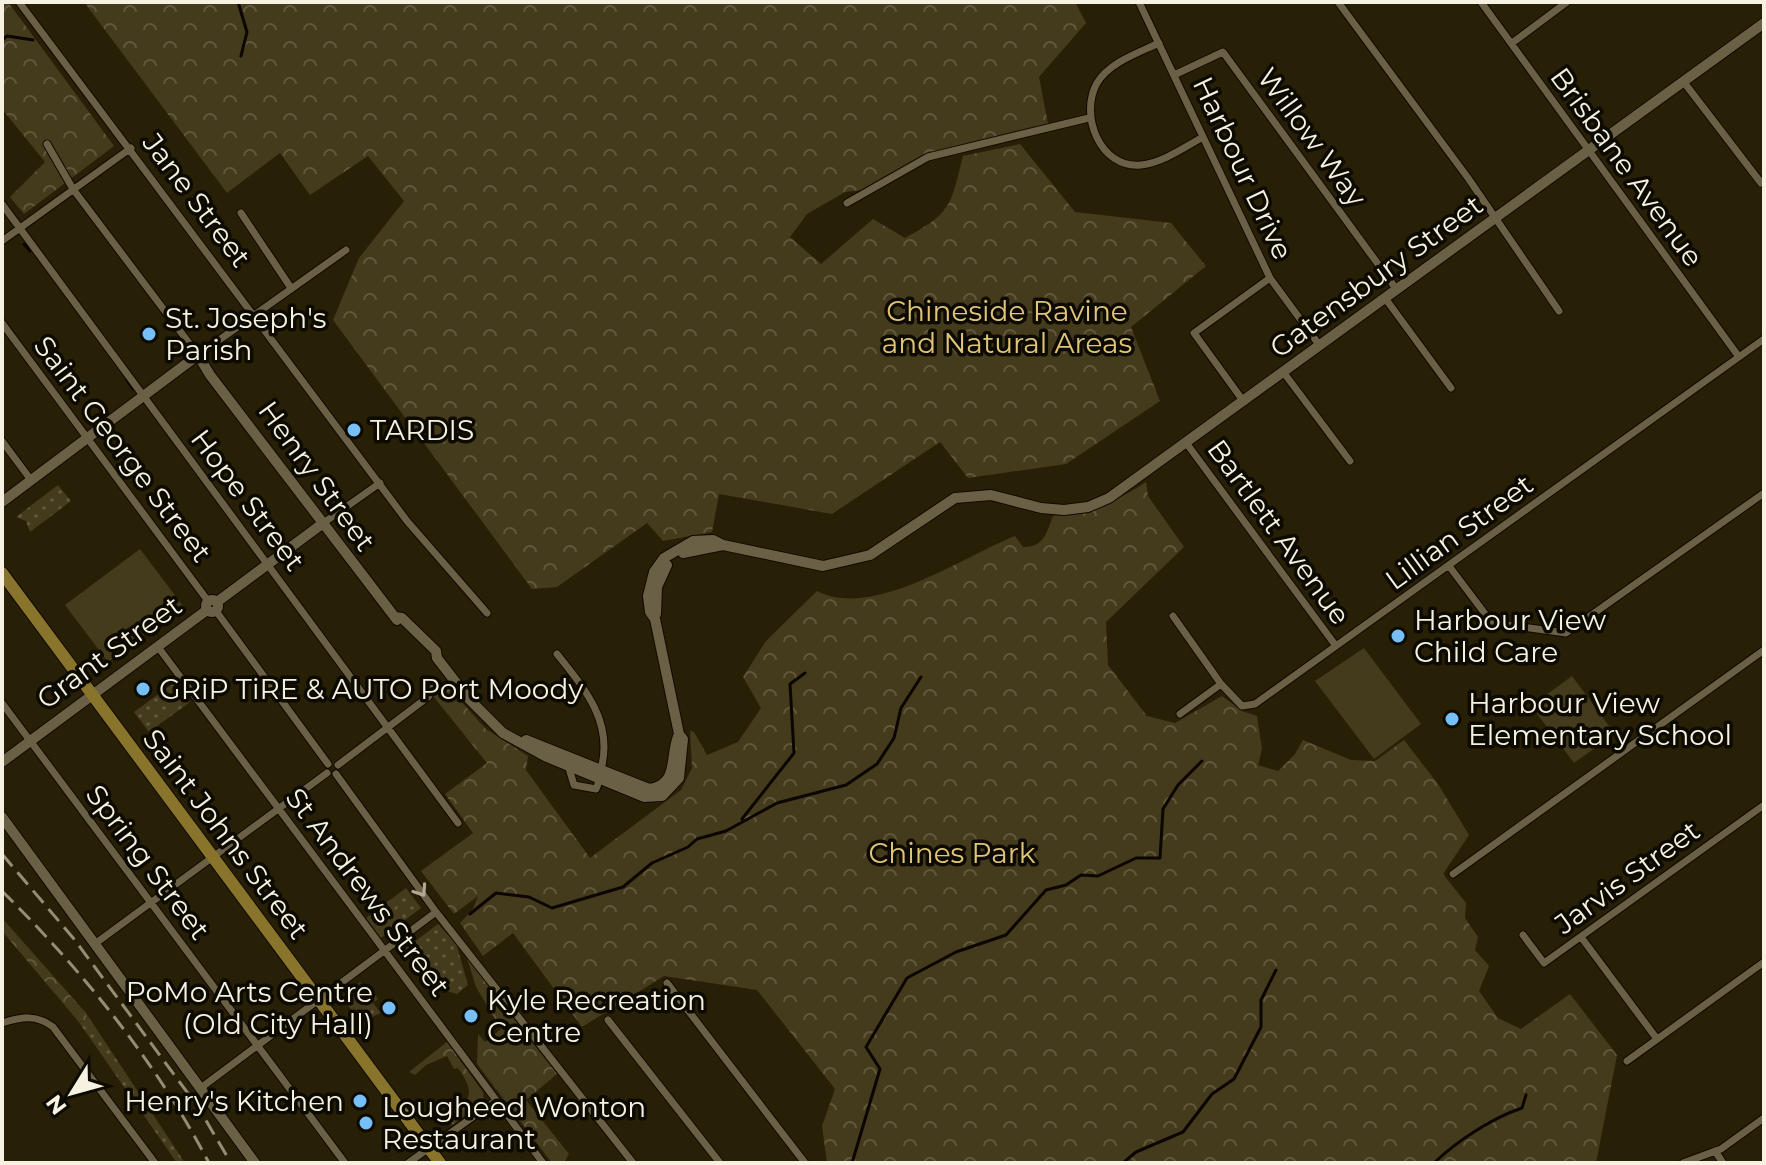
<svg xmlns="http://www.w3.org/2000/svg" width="1766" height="1165" viewBox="0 0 1766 1165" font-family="Montserrat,sans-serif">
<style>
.grass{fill:url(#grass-dots)}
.forest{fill:url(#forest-crowns)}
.pitch{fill:#443a1c}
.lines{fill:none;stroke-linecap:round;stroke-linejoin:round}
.stream{stroke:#0d0600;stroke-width:3}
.street-casing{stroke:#110900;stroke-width:9}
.secondary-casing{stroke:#110900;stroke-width:12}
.primary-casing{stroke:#110900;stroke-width:14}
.street{stroke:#696045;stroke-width:7}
.secondary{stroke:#696045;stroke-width:10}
.primary{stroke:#88742b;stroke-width:12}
.rail{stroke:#948d78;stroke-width:3;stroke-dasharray:16 8;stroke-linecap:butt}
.oneway{stroke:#b0a893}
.poi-dot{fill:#76c0f7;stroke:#0d0a02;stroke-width:3}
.labels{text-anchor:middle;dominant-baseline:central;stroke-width:7;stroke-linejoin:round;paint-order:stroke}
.street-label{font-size:28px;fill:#f6f1e1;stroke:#0d0a02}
.park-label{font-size:28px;fill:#dfc575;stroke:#0d0a02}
.poi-label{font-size:28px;fill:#f6f1e1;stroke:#0d0a02;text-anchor:start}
</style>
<defs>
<pattern id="grass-dots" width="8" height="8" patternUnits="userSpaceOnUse" patternTransform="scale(2)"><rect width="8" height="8" fill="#443a1c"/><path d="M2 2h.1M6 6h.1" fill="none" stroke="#60573d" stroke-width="1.8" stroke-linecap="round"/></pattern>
<pattern id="forest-crowns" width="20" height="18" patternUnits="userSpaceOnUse" patternTransform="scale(2)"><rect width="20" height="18" fill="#443a1c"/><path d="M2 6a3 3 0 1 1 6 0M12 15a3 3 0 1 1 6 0" fill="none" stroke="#60573d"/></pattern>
</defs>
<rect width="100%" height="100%" fill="#282006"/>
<path class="grass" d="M58,485L71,501L30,532L26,521L16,517Z
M175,682L190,702L149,732L134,712Z
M406,888L421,908L381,938L366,918Z
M438,924L456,943L468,985L457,994L447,991L413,946L397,955Z
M360,982L371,996L374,994L378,999L373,1003L381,1013L370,1018L364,1027L345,1001L351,998L349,994L342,996Z
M86,1013L185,1163H177L78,1021L87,1022Z"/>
<path class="forest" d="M2,2H8L114,146L24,214L10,197L45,162L2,109Z
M84,2H1075L1086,23L1039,77L1048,124L930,154L863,190L845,192L807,214L790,237L821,264L873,219L905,238C953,212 950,206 963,156L1020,144L1075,212L1171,223L1206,266L1131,327L1160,401L1066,464L968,478L940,442L832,514L719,494L712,532L663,541L647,523L557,587L532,589L333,320L359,258L404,201L368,156L310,195L280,153L227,193Z
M1146,482L1148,496L1184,547L1106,622L1108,665L1147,716L1175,723L1222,696L1242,711L1257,716L1262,749L1258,765L1278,771L1295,754L1303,740L1351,760L1375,761L1404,740L1438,784L1469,835L1443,874L1466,903L1465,918L1478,937L1475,950L1489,966L1479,991L1498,1018L1521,1029L1570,994L1617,1055L1596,1163H827L822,1126L835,1089L757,990L664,976L582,1027L513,933L483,956L460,923L473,909L478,896L454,914L421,871L473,833L445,794L487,763L433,696L447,686L486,729L528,756L526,770L590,858L681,790L692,768L690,731L694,732L707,755L738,742L761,708L743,677L766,641L817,591C873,620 964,556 1015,536L1023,547C1044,547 1046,534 1053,516C1090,514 1115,502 1146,482Z
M2,918L86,1013L87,1022L78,1021L2,931Z
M467,958L557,1074L526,1100L569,1154L563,1163H552L477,1064L478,1034L485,1042L501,1029L476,987Z
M447,1042L483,1092L484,1101L451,1126C454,1100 485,1105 458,1068L454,1069L447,1056L426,1065L415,1075L409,1072Z"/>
<path class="pitch" d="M140,549L183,606L108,662L65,605Z
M1364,648L1421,724L1374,759L1315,681Z
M1572,676L1615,734L1574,763L1531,706Z"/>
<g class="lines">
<path class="stream" d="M238,2L247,32L241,56
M2,40L7,36L33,40
M24,244L30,251
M127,380L133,389
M742,819L794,753L790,684L805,673
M470,914L496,893L529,897L552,908L623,887L652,863L688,847L697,839L726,831L777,803L846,785L877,764L894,738L901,708L921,677
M852,1163L880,1069L866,1047L907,978L956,952L1006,935L1046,890L1066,885L1081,875L1098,876L1136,858H1160L1163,809L1178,785L1202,761
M1123,1163L1136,1152L1183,1132L1212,1094L1234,1079L1261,1027V1000L1276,970
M1434,1163C1457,1141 1492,1118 1522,1108L1526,1095"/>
<g class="street-casing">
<path id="street" d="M19,2L407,521L487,613
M1139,2L1270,278L1320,346
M1338,2L1468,178L1559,311
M1481,2L1739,357
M1159,43C1138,53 1110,62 1097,83C1079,115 1100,169 1141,165C1162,163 1185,147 1203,137
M1512,43L1567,2
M1174,75L1223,52L1397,290
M1683,81L1761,183L1764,180
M47,144L73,189L198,355L346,250
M847,203L928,157L1089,118
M2,204L458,823
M241,213L291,288
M2,241L131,148
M1385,298L1451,388
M2,323L208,601
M1284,373L1350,461
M1244,402L1194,333L1270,278
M2,441L31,480
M1187,444L1336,646
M322,524L380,483
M1449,566L1492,623L1566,633L1764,493
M216,611L328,764
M1173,616L1221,684
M158,647L543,1163
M557,654C584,688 612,720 602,765C600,773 600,781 596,789L574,785L568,765
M2,703L345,1163
M1180,714L1221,684L1242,706L1255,704L1764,339
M338,765L428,697L433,688
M336,774L436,912L633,1163
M1453,874L1764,650
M1523,935L1544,963L1764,805
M1581,937L1657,1039
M96,943L327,773
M667,983L805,1163
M608,1020L720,1163
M2,1023C22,1017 36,1014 53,1027L155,1163
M1627,1061L1764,962
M202,1087L436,912
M1715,1151L1723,1163
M408,1163L494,1102
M1683,1163L1721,1149L1764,1118"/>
</g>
<g class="secondary-casing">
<path id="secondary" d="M2,502L198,355L210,375L397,620
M683,553L723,545
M206 606a6 6 0 1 1 12 0a6 6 0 1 1-12 0Z
M217,602L322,524
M656,614L657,587L667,565
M395,617L402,618L436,651L437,658L468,698L503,733L547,757L644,797L662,796L679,778L683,739L679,734L655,619L650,612L648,596L654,572L664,558L693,541L713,540L723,545L823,566L870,555L955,498L991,495L1041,508L1064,510L1088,507L1109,498L1764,23
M526,740L649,789C680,785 669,755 679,734
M2,762L207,610
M2,817L255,1163"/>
</g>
<g class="primary-casing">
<path id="primary" d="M2,573L440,1163"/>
</g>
<use href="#street" class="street"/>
<use href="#secondary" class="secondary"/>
<use href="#primary" class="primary"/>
<path class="rail" d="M2,854L74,939L198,1107L231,1163
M2,891C82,970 157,1063 209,1163"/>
</g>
<defs><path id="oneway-chevron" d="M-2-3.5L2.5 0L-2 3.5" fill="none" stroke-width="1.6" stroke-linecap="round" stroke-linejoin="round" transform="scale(2)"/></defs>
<use class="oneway" href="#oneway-chevron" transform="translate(421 891) rotate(56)"/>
<g class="poi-dot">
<circle cx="149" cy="334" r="8"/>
<circle cx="354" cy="430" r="8"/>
<circle cx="1398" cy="636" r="8"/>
<circle cx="143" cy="689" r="8"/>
<circle cx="1452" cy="719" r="8"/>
<circle cx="389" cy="1008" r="8"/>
<circle cx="471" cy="1016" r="8"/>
<circle cx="360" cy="1101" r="8"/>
<circle cx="366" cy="1123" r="8"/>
</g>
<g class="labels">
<g class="street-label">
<text transform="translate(1312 137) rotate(54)">Willow Way</text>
<text transform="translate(1627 167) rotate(54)">Brisbane Avenue</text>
<text transform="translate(1243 168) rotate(65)">Harbour Drive</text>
<text transform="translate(197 200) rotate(53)">Jane Street</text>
<text transform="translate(1376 276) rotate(-36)">Gatensbury Street</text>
<text transform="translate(123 449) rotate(53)">Saint George Street</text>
<text transform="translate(317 476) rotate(54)">Henry Street</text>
<text transform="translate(248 500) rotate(53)">Hope Street</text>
<text transform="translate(1279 532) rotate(54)">Bartlett Avenue</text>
<text transform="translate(1459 532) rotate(-36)">Lillian Street</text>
<text transform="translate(109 652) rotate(-36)">Grant Street</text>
<text transform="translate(226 834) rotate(53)">Saint Johns Street</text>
<text transform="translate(148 862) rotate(53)">Spring Street</text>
<text transform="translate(1627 877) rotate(-36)">Jarvis Street</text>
<text transform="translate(368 892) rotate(53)">St Andrews Street</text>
</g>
<g class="park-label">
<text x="1007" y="311">Chineside Ravine<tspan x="1007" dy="32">and Natural Areas</tspan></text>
<text x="952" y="853">Chines Park</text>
</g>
<g class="poi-label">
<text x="165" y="318">St. Joseph's<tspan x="165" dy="32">Parish</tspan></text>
<text x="370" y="430">TARDIS</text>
<text x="1414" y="620">Harbour View<tspan x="1414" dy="32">Child Care</tspan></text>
<text x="159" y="689">GRiP TiRE &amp; AUTO Port Moody</text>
<text x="1468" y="703">Harbour View<tspan x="1468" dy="32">Elementary School</tspan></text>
<text x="373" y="992" text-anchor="end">PoMo Arts Centre<tspan x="373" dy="32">(Old City Hall)</tspan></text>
<text x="487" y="1000">Kyle Recreation<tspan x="487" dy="32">Centre</tspan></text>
<text x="344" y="1101" text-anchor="end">Henry's Kitchen</text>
<text x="382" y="1107">Lougheed Wonton<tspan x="382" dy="32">Restaurant</tspan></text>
</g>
</g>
<rect width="1766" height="1165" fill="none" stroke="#f6f1e1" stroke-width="8"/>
<g transform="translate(72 1093) rotate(233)" stroke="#0d0a02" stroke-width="6" paint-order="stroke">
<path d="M0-6L14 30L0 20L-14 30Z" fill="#f6f1e1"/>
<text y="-12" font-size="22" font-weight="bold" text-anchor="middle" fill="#f6f1e1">N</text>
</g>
</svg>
